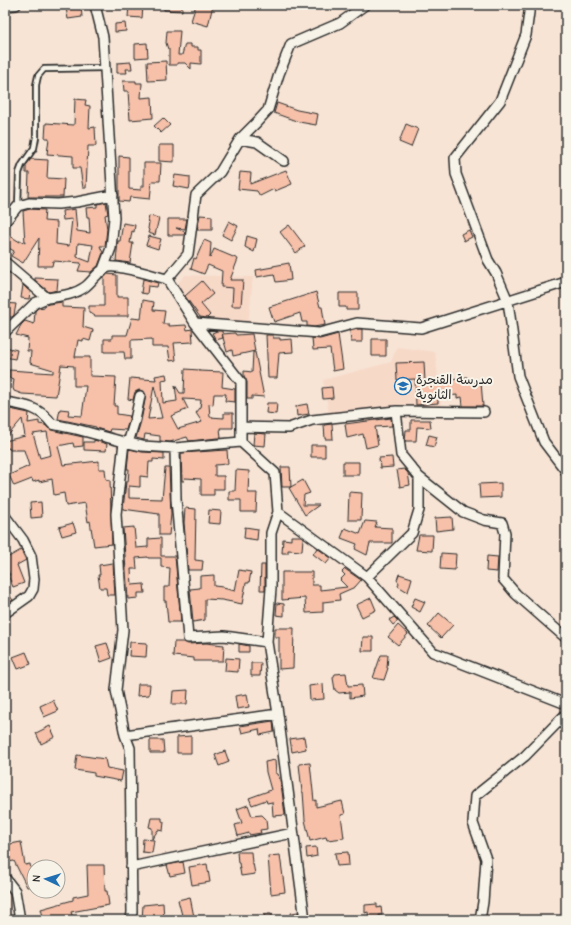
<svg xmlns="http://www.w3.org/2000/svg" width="571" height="925" viewBox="0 0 571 925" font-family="'Comic Neue','Playpen Sans Arabic',sans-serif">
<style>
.built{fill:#f7d9c8}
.building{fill:#f6c0a9;stroke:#2b2b2b;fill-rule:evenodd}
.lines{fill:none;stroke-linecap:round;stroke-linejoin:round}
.service-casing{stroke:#2b2b2b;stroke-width:8}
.minor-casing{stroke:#2b2b2b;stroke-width:12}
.service{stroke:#f7f3e8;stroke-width:4.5}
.minor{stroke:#f7f3e8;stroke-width:9}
.labels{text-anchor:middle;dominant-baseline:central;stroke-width:4;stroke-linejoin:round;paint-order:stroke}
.poi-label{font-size:13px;fill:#2b2b2b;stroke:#f7f3e8;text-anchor:start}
</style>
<rect width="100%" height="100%" fill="#f7e4d5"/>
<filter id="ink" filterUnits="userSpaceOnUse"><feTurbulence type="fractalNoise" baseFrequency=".025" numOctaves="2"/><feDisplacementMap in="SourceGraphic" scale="8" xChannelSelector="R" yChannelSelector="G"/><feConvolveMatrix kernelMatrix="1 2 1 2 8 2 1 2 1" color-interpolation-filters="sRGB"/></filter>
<g filter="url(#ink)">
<path class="built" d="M185,275L253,277L248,325L201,323L173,289Z
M397,347L435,352L442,410L401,409L329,414L323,380L391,362Z"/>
<path class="building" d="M129,5L143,6L142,18L128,17Z
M164,5H182V11L164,10Z
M196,5H213L208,26L191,21Z
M81,6L82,17L68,19L66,8Z
M125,23L126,31L115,32V24Z
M167,31H180L178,55H182L185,44H191V47H198V50H201V64L191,63V69L185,63H177V65H169V49H168L166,43Z
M147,43L148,57L135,58V44Z
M166,61L167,80L148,81L147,62Z
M131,62L132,69H126L127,73H117V63Z
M123,81H136V83H142L141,98L152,97L153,118L130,120L128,91H124Z
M75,99L86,100L85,105L90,106L89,128L95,127L96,146H88L86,188H83L80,168H73V156L47,154L49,138H45L46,123L74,125Z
M277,103L297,110L318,114L316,125L299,122L274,113Z
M163,118L170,125L161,133L154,126Z
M406,124L418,129L411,147L399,142Z
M159,145H174V162L159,161Z
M119,156L129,157V189L141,190V186H144V163H161L160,181H152L150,199L130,197L129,202L119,201Z
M31,159L48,160L47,178L64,179L63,197H28L29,173H26V165Z
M286,170L292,184L275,191L274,189L260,196L257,191L238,189L240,172L251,173L250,184Z
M175,175L190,177V185L189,189L173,186Z
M106,202L108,214L105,215L107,229L105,246H100L103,253L98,266L91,272L78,271L81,263L53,261L52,266H38L39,238L23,263L11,256L14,251L5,246V233L20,242V240L25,243L23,211L30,209L45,210L44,221L57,222L56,244L69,246L72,219L63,220L62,211L75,209L77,231L90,233L89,217H87L86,208L97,207V204ZM78,243L93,245L90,262L77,257Z
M200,215L212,216V230H197Z
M149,216L159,218L155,235L148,233L149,230L148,229L149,222L148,221Z
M168,219H187L185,229L176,228L185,232L184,235H168Z
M229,221L238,226L231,240L222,235Z
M123,223L135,225L134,232L132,231L130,243H133L130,263L116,261L118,241H120Z
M289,225L305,246L296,253L280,232Z
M469,230L472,237L464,241L461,234Z
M149,236L161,239L158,249L146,245Z
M247,236L257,239L254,252L245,247Z
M204,240L211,243L210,258L214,249L238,259L230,280H243L241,306H232L233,288L221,287L222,271L208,265L204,274L191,269L194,258L196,259Z
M289,263L291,280L276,282L274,274L257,277L256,270L273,267V266Z
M107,274L117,275V297H128V316H95L89,312V306H104V278Z
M35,278L58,279L57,290L49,292L35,280Z
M143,279L158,283L157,287L148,286L147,294L141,293Z
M202,281L213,294L201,304L210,315L207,318L200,317L185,296Z
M23,285L30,292L29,299L21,298Z
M316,292L320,307H322L325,325L314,327L307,326V322H302L300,313L274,322L269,307Z
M339,293H358V310H346V307H339Z
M143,300L154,302L153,310L165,311L163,324H169V326L186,325L187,330L192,329L193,342L174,343L176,360L170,361L168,347H152V339L131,340V359H125L124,352H104V339H112V335H127L132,318L141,319Z
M62,302V307L84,308L83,327L93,330L90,341L83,339V341L78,340L75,357H90V376L116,377L114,406H117V414L130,416L126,430L110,429L109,432L96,428V427L58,419L60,409L69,410L68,415L82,416L86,386H74V366L61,365L56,396L22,394L14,391L13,388L14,379L9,378V370L53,373V370L30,363L31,351H27L28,338L16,335L21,325L25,321L34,324L35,311L38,308L45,307V305L49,304Z
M5,303L16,304L14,315L12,317H7V314L5,313Z
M358,329H362V342H351L350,331Z
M217,331H222L223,338L216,340L212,333Z
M235,333L236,335L252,334L255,351L233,356L232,350L227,352L222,334Z
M338,334L343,369L333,371L330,349L313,350L312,338L320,339Z
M266,335H273V338H280V340L292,339L293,352L279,353L277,378H268Z
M372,339H386V356H372Z
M5,347L17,350L15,359L5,357Z
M253,352H255L264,397L252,396V399H247V382L244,376V371L252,372Z
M424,362L425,382L467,377L468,383L481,382L483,406H463L462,397L457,398V395L438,397V403L416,405L415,379L397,380L396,363Z
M185,369L199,370V371L223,372L222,387L235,389V402L225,401L226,394H214L213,405L209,404L210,417L224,418V413H233V428H220L221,438H218L189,441L187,437L170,442L160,441V436L145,434L144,440L136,438L141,421L146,395L144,391L139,390L135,392L133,400L128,399L130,378L156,380L155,376L166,374L167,379L162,380L163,403L177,401L175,385L180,393H184ZM154,386L162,418L148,419ZM183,399L201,400L200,408L196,413L202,422L178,429L171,416L188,409Z
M332,387L333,398L323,399L322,388Z
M267,403H277L276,414L266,413Z
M307,404L309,414L297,416L296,406Z
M5,408L29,413L28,423L39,421V424L45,425L51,430L83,437V446L74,447L73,443L58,446L63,465L99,461V469H105L106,479L110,480L112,544L94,546L90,521L88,522L85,503L66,506L64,493L54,495L52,479L39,482V480L33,482L32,479L14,486L9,475L29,466L24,450H10L9,448L5,449V441L25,436L22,419L5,439ZM47,432L51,455L40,458L33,434Z
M391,418L392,426L375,427L378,445L366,448L363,434L347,438L345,424Z
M411,420H430L431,428L417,427L416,441H405L406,430H411Z
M332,424L333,439H325L324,425Z
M254,433L266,434L265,446L253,445Z
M429,435L437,437L434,447L426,445Z
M94,440L107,444L106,451L84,450V442H94Z
M311,445H325V457H311Z
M129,449L142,452L164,453V460L153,459V462H149L148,477L140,476V487L129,486V498L162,499L165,468H169L171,514L169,535H159V514L123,509L126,482H128L129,469H127Z
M227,450L228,464L215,465V476H224V489H214V495H201V479L185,478L184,481H182L181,453Z
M392,457L393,467L380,468L379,458Z
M343,462H359V475H343Z
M281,467H290L291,487H282Z
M404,469L408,473L410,485L400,487L397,470Z
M236,470L249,471L248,493H257L256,512H241V500H229V491H235Z
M303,480L310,493L304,495L303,505H319L305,515L289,488Z
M501,483V497L480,498L479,484Z
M349,492L362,493L361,520H348Z
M41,502L42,517L31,518L30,503Z
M185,508L196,509L195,560L203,561L202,570H188L184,523Z
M209,510L221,511L220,524L208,523Z
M452,517L453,529L436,531L435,518Z
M365,521L377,522L375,527L392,528V543H370L367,555L355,549L357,544L341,538L345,528L360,534Z
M73,523L76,532L62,536L59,527Z
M134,527L136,548L148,547V539L161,538V556H175L181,622H168L166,601H164V587H169L170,568L161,567V558H148V557L136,558L137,569H131L132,585L144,584L145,593H138V598L128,599L123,528Z
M245,527L258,529L257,540L244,538Z
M419,535H433L432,551L416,550Z
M291,536H301L303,538L302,551L288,550V553H282L283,539L291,540Z
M317,548L331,558L326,564L313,554Z
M21,550L26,560L17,565L24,583L13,587L8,575H10L5,566V559Z
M441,553L456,554L455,570L440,569Z
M487,556L498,557L497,572L486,571Z
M113,563L115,595H107L106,588H100L98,575H100L99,565Z
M261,565H265V590H260Z
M345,569L361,580L355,587L339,594L340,600L323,602V612L306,613L305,598L282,600V572H312V585H320V590L347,587L340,580L345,575L342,572Z
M239,570L251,572L249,583H246L242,604L222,600L205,599V620L193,622L190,589L200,588V576L214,575V586L223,587V588L235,591Z
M399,574L412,578L408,592L398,586L399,583L397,580Z
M5,590L13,600L5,606Z
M371,598L376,610L362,617L356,605Z
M415,598L425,602L420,612L411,607Z
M277,603L284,604V616L276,615Z
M439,613L453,625L441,638L428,626Z
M394,617L398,621L393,625L389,620Z
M398,625L408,634L398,645L388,637Z
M275,628H294L293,668L279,669V637H275Z
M363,637H373V651H362Z
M130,642L147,643L146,657L129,656Z
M174,642H184L188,644L206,643L224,645L223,661H194V658L173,656Z
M107,643L112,658L101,662L96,646Z
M239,644L249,646V652H239Z
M26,652L31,664L18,669L13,657Z
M381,655H388L387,668H388L384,680L373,678Z
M226,658L239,659L238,672L225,671Z
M251,663H261L260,676H251Z
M346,673L348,686L362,685L363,696L350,698V692L339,693L335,690L333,678L335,674Z
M138,684H150L149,695L137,696Z
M323,684L324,699L310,700L309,686Z
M188,690L187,704H172L173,691Z
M247,694L249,707L237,709L235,696Z
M53,700L58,711L44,717L40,706Z
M273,721L274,732L260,735L259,729L242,733L240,726Z
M50,726L55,737L41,744L36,733Z
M191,736V753H177V737Z
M304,737L306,749L292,752L290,739Z
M150,740H163L164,753H150Z
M225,751L229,762L219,766L215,755Z
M77,755L105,759L107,768L123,771L121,781L94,776V773L75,770Z
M275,760L276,774H278L281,784L280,785L282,791L285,815L273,816L272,802L267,803L266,800L252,805L249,798L271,790L266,772L265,762Z
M310,763L314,801L316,800V807L342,801L345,814L341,815L344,838L327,840L326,837L310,841L305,820L303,792H302L299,764Z
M248,805L252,816L262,815L266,819L267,829L260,830L261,833L249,835V833L238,836L235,825L242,823L237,809Z
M151,818H162V821L164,822L163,831L158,830L152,839V828L149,827Z
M143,839L154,840L152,853L142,852Z
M21,842L25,865L30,864L34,886L27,887L14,861L8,862L5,845Z
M316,847L317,856L307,858L306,848Z
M237,852H251L252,863H253L255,874L241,876L239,863H238Z
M348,852L349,865L337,866L335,853Z
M280,855L285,892L271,894L268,856Z
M183,862L185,873L170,876L167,865Z
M207,864L210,882L192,885L189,867Z
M87,865H104L105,891H107L109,905L71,912L73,918L65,920H44L41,909L73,900V897L88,894Z
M190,897L194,917L183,919L178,900Z
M163,903L164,920H142L143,905Z
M377,904V908L381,907L382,915H379L380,920H369L368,912L365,913V905Z
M298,912L299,920H292L291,913Z
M264,914H272V920H265Z"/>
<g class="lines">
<g class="service-casing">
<path id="service" d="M18,206L19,173L22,165L34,148L36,137V85L38,76L44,69L105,68"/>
</g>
<g class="minor-casing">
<path id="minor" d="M95,5L103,37L114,218L111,248L102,272
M530,5L526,35L500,101L455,158L456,174L488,260L496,273L508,301L518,376L544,442L566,471
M5,6L16,5
M240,139L257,142L284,161
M5,222L18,206L29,203L58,204L77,202L113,195
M5,262L47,298L35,303L5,332
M167,279L188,254L196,195L220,172L240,139L257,122L268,110L279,74L291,44L340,23L365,5
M47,298C60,296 74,295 85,287C93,281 99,269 109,267C121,265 154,276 167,279L195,323L241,382V442L275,473L278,512L367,577L433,652L566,704
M195,323L319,333L357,323L421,328L566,282
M5,402C24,405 40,407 52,424L76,429L124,442L116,514L123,630L116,690L125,735L130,748L132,912L131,920
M396,411L484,412
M242,427L289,428L312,420L396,411L401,455L419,477V510L412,533L367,577
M124,442L142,446L175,448L241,442
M128,443L135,420L140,396
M175,448L176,499L188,638L224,636L267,642
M419,477L463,512L484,520L502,523L505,533L503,579L516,594L566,638
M278,512L271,533V588L267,642L278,714L305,920
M5,516L23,540L31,556L34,579L33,589L29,596L5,613
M125,735L278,714
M131,867L293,833
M5,878L15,891L20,920
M480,920L483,902L486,859L473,823L475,796L525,756L566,714"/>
</g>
<use href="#service" class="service"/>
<use href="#minor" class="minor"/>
</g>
</g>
<defs>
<g id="school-ring" transform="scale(0.9)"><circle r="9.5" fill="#f7f3e8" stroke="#1f6fb2" stroke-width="1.5"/><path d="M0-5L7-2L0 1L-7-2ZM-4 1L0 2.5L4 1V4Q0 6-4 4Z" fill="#1f6fb2"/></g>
</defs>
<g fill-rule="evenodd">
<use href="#school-ring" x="403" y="386"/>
</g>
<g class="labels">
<g class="poi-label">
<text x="416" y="379">مدرسة القنجرة<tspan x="416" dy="15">الثانوية</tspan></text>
</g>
</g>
<rect width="571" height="925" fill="none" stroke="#f7f3e8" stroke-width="20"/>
<rect x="10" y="10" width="551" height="905" fill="none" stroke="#2b2b2b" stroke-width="1.5" filter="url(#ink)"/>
<g transform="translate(46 879) rotate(274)"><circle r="19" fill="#f7f3e8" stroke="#a5a39c"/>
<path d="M0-3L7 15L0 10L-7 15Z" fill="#1f6fb2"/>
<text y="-6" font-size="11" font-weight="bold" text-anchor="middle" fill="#2b2b2b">N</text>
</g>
</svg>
